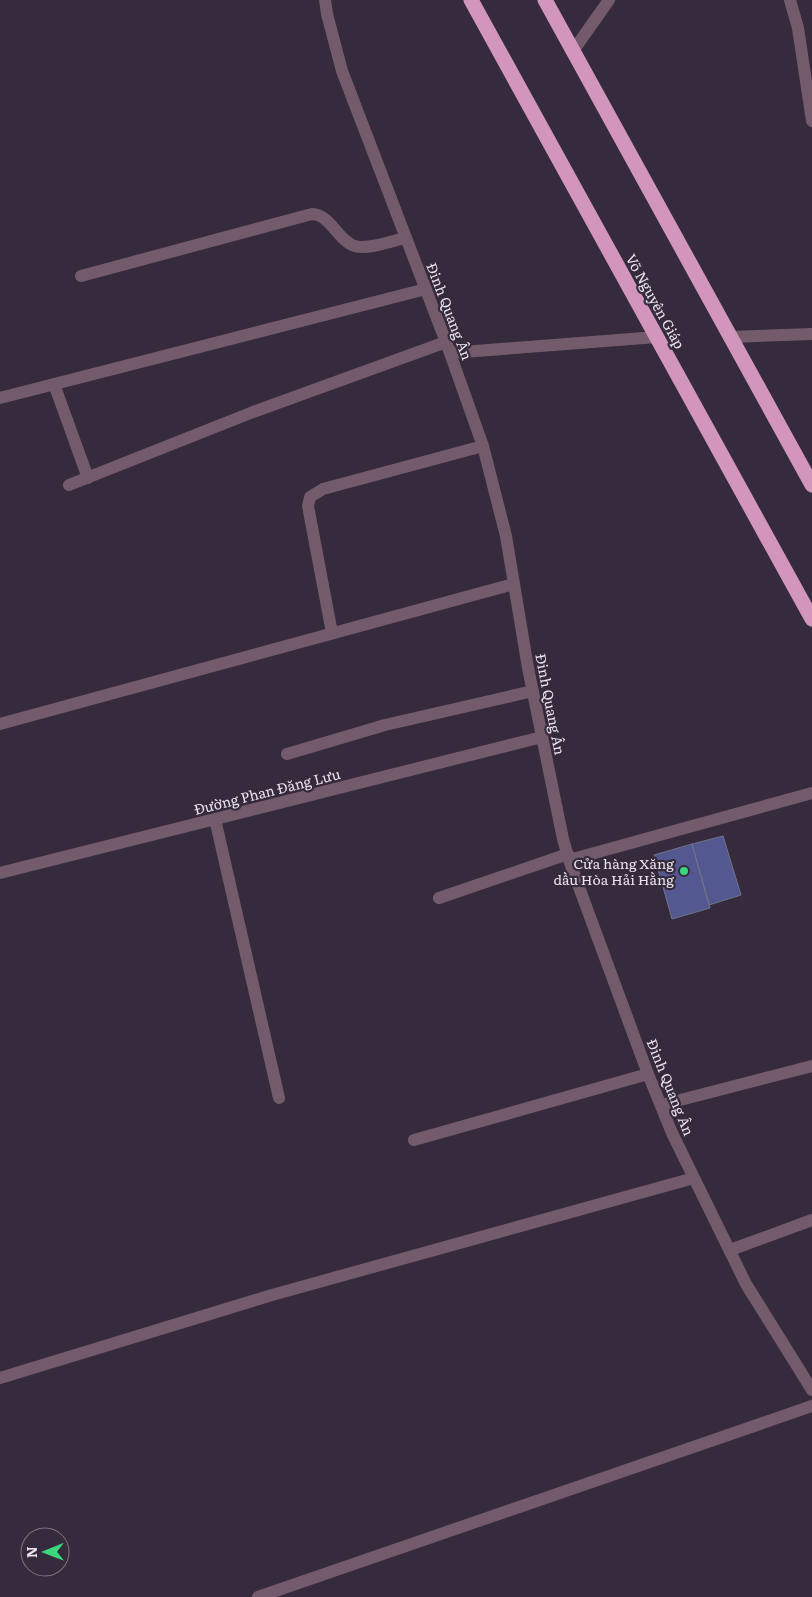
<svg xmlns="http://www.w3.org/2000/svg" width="812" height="1597" viewBox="0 0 812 1597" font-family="Literata,serif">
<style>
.building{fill:#535891;stroke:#70748a}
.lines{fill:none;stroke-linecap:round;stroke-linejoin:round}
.minor{stroke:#745b6b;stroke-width:12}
.highway{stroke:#d295bc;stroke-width:15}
.poi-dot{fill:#3ad77f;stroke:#352b3c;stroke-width:2}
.labels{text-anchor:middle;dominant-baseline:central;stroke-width:4.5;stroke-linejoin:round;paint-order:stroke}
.street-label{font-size:14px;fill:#e9e3ee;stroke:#352b3c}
.poi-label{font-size:14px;fill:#e9e3ee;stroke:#352b3c;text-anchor:end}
</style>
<rect width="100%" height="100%" fill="#352b3c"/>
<path class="building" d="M723,836L741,895L709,905L692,844Z
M692,844L710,908L672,919L654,855Z"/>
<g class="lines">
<path class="minor" d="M325,0L327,14L342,71L446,342L483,446L506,536L528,668L563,839L569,860L648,1074L672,1133L746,1284L812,1390
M790,0L798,28L812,121
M573,51L609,0
M81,276L312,214C330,214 338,241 355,246C368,250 392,241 405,238
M731,337L812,334
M450,353L657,337
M54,384L88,478
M0,398L426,289
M69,485L253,412L446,342
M332,633L308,506L310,497L323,489L483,446
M0,724L514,584
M287,754L385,725L533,691
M215,819L279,1098
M569,860L812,793
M0,873L542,737
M439,898L568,854
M661,1105L812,1066
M414,1140L648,1074
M730,1250L812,1220
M0,1378L272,1295L694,1178
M258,1597L812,1406"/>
<path class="highway" d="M471,0L812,619
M545,0L812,485"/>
</g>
<circle class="poi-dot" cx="684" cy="871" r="5"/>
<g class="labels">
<g class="street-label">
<text transform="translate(656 301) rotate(61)">Võ Nguyên Giáp</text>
<text transform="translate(450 311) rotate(69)">Đinh Quang Ân</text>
<text transform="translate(551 704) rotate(79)">Đinh Quang Ân</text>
<text transform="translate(267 791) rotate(-14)">Đường Phan Đăng Lưu</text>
<text transform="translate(671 1087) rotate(68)">Đinh Quang Ân</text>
</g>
<g class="poi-label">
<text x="674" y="863">Cửa hàng Xăng<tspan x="674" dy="16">dầu Hòa Hải Hằng</tspan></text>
</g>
</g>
<g transform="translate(45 1552) rotate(269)"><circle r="24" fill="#352b3c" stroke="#7d7583"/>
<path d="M0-4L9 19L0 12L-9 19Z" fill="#3ad77f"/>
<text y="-8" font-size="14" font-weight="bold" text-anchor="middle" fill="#e9e3ee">N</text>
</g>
</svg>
